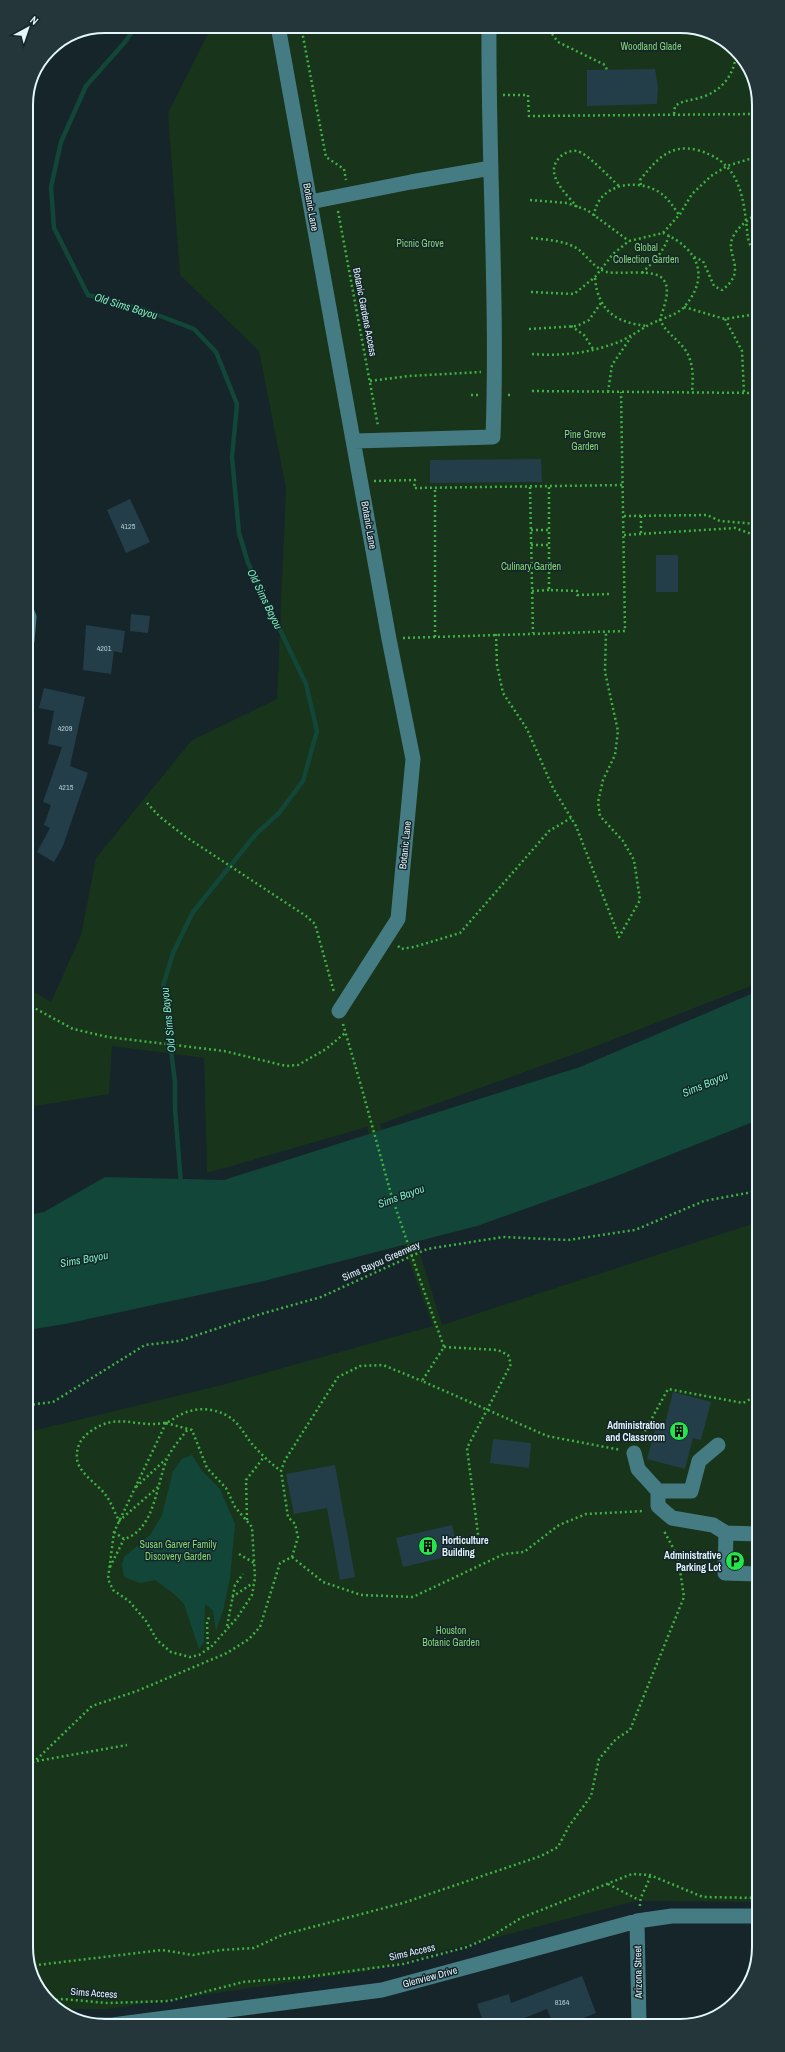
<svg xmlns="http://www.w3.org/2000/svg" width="785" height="2052" viewBox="0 0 785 2052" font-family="'Archivo Narrow',sans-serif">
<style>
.green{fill:#18341a}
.water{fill:#124638}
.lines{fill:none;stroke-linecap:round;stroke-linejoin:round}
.stream{stroke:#124638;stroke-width:4.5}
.building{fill:#233e49}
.path{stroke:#40b144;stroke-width:2.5;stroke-dasharray:2 3;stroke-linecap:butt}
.minor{stroke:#457c84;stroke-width:15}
.path-bridge{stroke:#40b144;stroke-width:2.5;stroke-dasharray:2 3;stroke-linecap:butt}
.labels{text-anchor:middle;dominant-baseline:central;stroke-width:3;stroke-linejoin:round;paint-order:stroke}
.number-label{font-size:8px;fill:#b2c8cf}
.park-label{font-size:10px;fill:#84d574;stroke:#15252a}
.street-label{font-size:10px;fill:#e2f6fc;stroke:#15252a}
.poi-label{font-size:10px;font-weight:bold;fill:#e2f6fc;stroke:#15252a;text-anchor:end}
.water-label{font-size:11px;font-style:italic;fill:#7cefbc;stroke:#15252a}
.rim{fill:none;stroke:#e2f6fc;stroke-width:2}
</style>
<rect width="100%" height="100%" fill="#15252a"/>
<path class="green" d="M212,26H685L732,45L756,84L758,982L746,988L591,1048L380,1124L442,1325L758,1222L759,1902L636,1901L367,1971L108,2009H57L29,1968L28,1432L222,1385L433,1326L410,1264L367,1127L207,1173L204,1058L112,1046L109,1094L28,1107L27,988L51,1002L81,935L96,858L192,740L277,699L286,488L259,351L180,275L168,113Z"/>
<path class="water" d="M758,991V1120L614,1177L477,1226L260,1282L65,1324L28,1330V1215L44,1212L105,1177L224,1180L580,1067Z
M192,1455L202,1471L220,1489L235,1524L230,1578L223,1611L216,1631L213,1611L205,1604L204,1642L199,1649L184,1604L174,1594L155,1580L140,1583L124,1577L122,1564L124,1557L150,1535L162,1515L173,1471L182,1459Z"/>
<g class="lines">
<path class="stream" d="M136,26L125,42L86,86L61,142L51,187L54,228L88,295L145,310L194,329L216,352L237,404L232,457L239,533L248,563L306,684L317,731L303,781L279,813L256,834L193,912L173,953L163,986L175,1082V1109L181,1184"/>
</g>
<path class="building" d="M655,69L658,87L657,104L587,106V70Z
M541,459L542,482L430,483V460Z
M130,499L150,542L126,553L107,510Z
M656,555H678V592H656Z
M131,614L150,616L148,633L130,631Z
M86,625L125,631L122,653L114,651L111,674L83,670Z
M44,688L85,697L70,766L88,773L63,846L54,862L37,852L50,828L44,825L51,805L43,802L62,747L48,744L54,711L39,708Z
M673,1392L711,1402L701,1440L693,1438L685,1469L647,1459L657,1422L665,1424Z
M493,1439L531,1443L529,1468L490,1463Z
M335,1465L355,1577L340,1580L327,1508L294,1514L286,1474Z
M452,1525L459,1554L403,1567L396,1538Z
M582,1976L596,2013L569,2024H553L547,2009L517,2021L519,2024H484L477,2004L509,1994L511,2003Z"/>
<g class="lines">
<path class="path" d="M301,26L326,157L344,169L346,180
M546,26L558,42L605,65L607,70
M503,95H528L529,116L756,114
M674,114L675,106C682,101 687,101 695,99C719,94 735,77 736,52
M641,185L640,180C655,161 670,143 697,150C734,160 742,186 746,221C748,233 746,244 756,252
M530,200L567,203L587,210L629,241
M577,207C566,193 543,174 560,157C564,153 571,150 577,151C587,153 610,178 619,186
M338,211L378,426
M594,216C597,185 635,177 659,192C668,198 673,206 679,215
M531,238C547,240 564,240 578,249C587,256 595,269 607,272C620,275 654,268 663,279C672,290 663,308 660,320C667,334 678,339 686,351C694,364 693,378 692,393
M694,257L703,261L714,286L722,290C748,271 726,256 732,239C737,227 747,221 756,214
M642,273C654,261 664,252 669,235
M595,278C598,311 616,323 648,326
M531,292L574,294L595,277L613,254L629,241L663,233L680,214L692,194L711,176L727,166L756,157
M684,307L725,319L757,314
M725,319L742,351L744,393
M571,326L584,335L593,349
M529,329L577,326L589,320L601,303
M532,354C558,356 584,354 610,345C624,341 635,333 647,326C658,319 677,316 685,306C711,275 697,248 663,233
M370,381L409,376L481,372
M532,391L757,393
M608,392L612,365L631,337
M471,395H480
M508,395H513
M374,481L415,480L414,488L624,485
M530,487L533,633
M549,487V590L577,591V595L610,594
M624,516L707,515L720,521L757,524
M641,516V533
M531,530H549
M624,535L735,528L757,536
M531,545H549
M532,591L549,590
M496,634L497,665L503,693L527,729L553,788L576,826L619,937L640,900L634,860L623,841L600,816L598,802L603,780L615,755L618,731L605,672L606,632
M435,637V488
M403,638L625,631L621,392
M147,803L160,817L186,837L306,916L315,924L334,992
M398,946L401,949L414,947L460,933L549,831L571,818
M27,1004L73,1029L108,1037L224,1051L286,1066L298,1065L326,1049L345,1033
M343,1024L360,1082
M418,1274L444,1347L422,1381L547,1436L621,1450
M444,1347L498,1350L508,1355L511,1364L467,1448L479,1542
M28,1405L53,1402L145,1345L179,1341L261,1314L321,1297L427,1249L503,1237L568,1240L635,1230L704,1201L758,1191
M166,1423L192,1430L207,1468L226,1488L235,1507L252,1527L255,1578L252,1595L237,1618L211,1647L199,1655L190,1657L171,1652L157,1640L146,1621L129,1601L113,1590L108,1579L114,1532Z
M640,1440L668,1389L743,1403L758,1395
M136,1487L166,1459
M158,1487L119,1521C115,1513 111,1502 105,1494C98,1485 78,1472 77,1459C76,1446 81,1438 91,1431C118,1412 136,1428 164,1423C171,1422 176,1416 182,1414C197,1407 212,1408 226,1415C239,1422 244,1434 252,1444C261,1454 270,1463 281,1471
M247,1520L246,1480L264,1457
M114,1532L124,1539C155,1530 156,1485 167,1459C172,1448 181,1438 188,1429
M239,1554L254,1563
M292,1557L323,1582L361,1595L413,1597L504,1554L524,1552L559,1525L586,1514L644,1511
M110,1567L124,1539
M232,1597L253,1583
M227,1626L235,1585L243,1574
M208,1649L207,1622L210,1615
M37,1761L127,1745
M28,1765L35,1761L92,1706L137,1691L227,1653L249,1639L260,1627L280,1563L292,1557L298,1537L295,1524L288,1517L281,1471L285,1460L338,1377L360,1366L383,1365L422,1381
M608,1884L639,1900
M640,1906C639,1895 648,1887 650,1875
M29,1966L162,1950L193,1955L221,1950L254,1948L282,1935L403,1903L541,1856L558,1847L569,1826L591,1796L599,1759L616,1739L630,1730L684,1597L678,1557L664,1531
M51,2001L63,1999L107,2003L169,2001L243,1982L306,1977L403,1964L467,1947L490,1937L521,1918L632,1874L650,1875L703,1897L759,1898"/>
<path class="minor" d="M278,26L389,639L413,759L398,919L339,1011
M310,202L411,182L491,168
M355,441L493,437C498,300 488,163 489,26
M27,612L29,617L27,641
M634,1453L638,1469L658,1491V1506L672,1518L713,1525L726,1533L725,1573L758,1574
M658,1491H691L699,1461L718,1445
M726,1533L758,1534
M637,1921L639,2024
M98,2025H112L382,1990L637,1921L672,1916H759"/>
<path class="path-bridge" d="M360,1082L391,1194L418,1274"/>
</g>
<defs>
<g id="building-disc" transform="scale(1)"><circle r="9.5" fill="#24e549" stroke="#15252a"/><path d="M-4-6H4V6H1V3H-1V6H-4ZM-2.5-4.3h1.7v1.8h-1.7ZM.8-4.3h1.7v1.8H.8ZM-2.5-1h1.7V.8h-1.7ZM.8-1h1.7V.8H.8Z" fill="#111"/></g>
<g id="parking-disc" transform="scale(1)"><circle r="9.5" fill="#24e549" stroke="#15252a"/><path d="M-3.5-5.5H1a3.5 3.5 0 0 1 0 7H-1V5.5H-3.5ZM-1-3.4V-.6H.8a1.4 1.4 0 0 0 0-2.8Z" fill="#111"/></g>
</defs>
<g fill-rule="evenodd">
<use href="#building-disc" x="679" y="1431"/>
<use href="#building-disc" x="428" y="1546"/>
<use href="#parking-disc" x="735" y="1561"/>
</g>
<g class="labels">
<g class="number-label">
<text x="128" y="526">4125</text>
<text x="104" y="648">4201</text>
<text x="65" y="728">4209</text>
<text x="66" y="787">4215</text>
<text x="562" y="2002">8164</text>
</g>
<g class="park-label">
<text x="651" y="46">Woodland Glade</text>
<text x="420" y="243">Picnic Grove</text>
<text x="646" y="247">Global<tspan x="646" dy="12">Collection Garden</tspan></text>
<text x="585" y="434">Pine Grove<tspan x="585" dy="12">Garden</tspan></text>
<text x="531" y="566">Culinary Garden</text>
<text x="178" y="1544">Susan Garver Family<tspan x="178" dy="12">Discovery Garden</tspan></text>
<text x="451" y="1630">Houston<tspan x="451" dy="12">Botanic Garden</tspan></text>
</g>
<g class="street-label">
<text transform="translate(311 207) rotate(80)">Botanic Lane</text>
<text transform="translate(365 312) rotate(79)">Botanic Gardens Access</text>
<text transform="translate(369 525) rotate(80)">Botanic Lane</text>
<text transform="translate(405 845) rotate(-84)">Botanic Lane</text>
<text transform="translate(381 1261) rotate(-24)">Sims Bayou Greenway</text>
<text transform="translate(412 1952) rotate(-13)">Sims Access</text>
<text transform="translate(638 1972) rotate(-91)">Arizona Street</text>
<text transform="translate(430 1977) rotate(-15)">Glenview Drive</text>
<text transform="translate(94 1993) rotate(4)">Sims Access</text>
</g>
<g class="poi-label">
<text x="665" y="1425">Administration<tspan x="665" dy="12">and Classroom</tspan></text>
<text x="442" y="1540" text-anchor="start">Horticulture<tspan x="442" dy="12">Building</tspan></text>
<text x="721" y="1555">Administrative<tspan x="721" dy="12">Parking Lot</tspan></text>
</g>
<g class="water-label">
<text transform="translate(126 306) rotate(17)">Old Sims Bayou</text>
<text transform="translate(265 599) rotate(64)">Old Sims Bayou</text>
<text transform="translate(168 1020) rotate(-96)">Old Sims Bayou</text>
<text transform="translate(705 1084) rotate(-23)">Sims Bayou</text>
<text transform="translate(401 1196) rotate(-20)">Sims Bayou</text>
<text transform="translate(84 1259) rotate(-10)">Sims Bayou</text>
</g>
</g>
<path d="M0 0H785V2052H0ZM105 33H680A72 72 0 0 1 752 105V1947A72 72 0 0 1 680 2019H105A72 72 0 0 1 33 1947V105A72 72 0 0 1 105 33Z" fill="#25363b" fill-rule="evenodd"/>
<path class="rim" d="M105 33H680A72 72 0 0 1 752 105V1947A72 72 0 0 1 680 2019H105A72 72 0 0 1 33 1947V105A72 72 0 0 1 105 33Z"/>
<g transform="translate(28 28) rotate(40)" stroke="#15252a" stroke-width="3" paint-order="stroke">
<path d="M0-3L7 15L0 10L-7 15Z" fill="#e2f6fc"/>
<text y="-6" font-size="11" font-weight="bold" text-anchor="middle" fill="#e2f6fc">N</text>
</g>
</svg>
